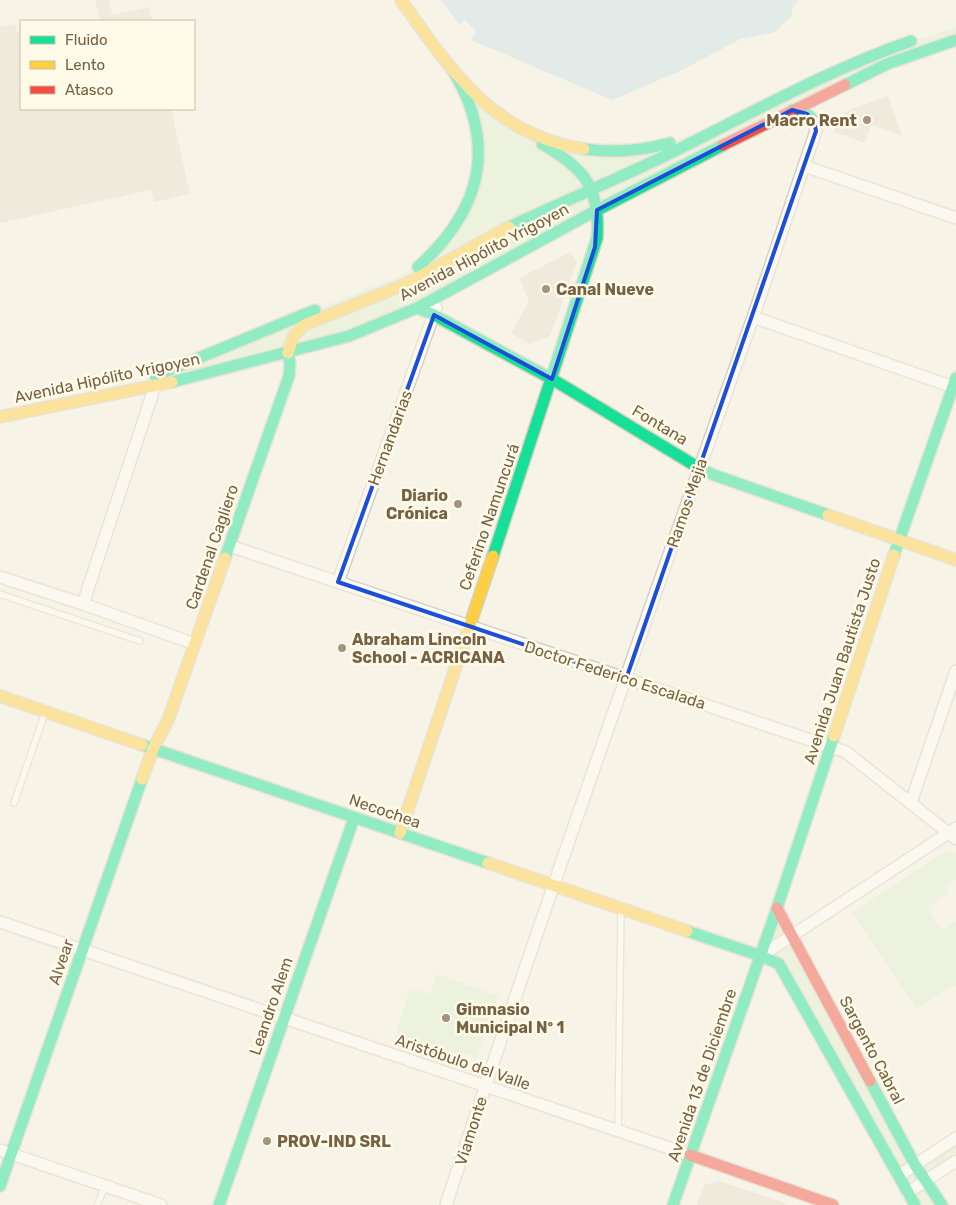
<svg xmlns="http://www.w3.org/2000/svg" width="956" height="1205" viewBox="0 0 956 1205" font-family="Rubik,sans-serif">
<style>
.green{fill:#ddf0d0}
.water{fill:#c7e0e8}
.building{fill:#e4ddce}
.lines{fill:none;stroke-linecap:round;stroke-linejoin:round}
.lane-casing{stroke:#d6d0c2;stroke-width:8}
.street-casing{stroke:#d6d0c2;stroke-width:14}
.fast-casing{stroke:#d6cfc0;stroke-width:14}
.slow-casing{stroke:#d6cfc0;stroke-width:14}
.jam-casing{stroke:#d6cfc0;stroke-width:14}
.lane{stroke:#fefdfb;stroke-width:5.5}
.street{stroke:#fefdfb;stroke-width:11}
.fast{stroke:#16e098;stroke-width:11}
.slow{stroke:#ffcf43;stroke-width:11}
.jam{stroke:#f24e42;stroke-width:11}
.marked{fill:none;stroke:#1d4ed8;stroke-width:4;stroke-linejoin:round}
.poi-dot{fill:#a4947e;stroke:#fffbe8;stroke-width:2}
.labels{text-anchor:middle;dominant-baseline:central;stroke-width:5;stroke-linejoin:round;paint-order:stroke}
.poi-label{font-size:16px;font-weight:bold;fill:#776145;stroke:#fffbe8;text-anchor:start}
.street-label{font-size:16px;fill:#776145;stroke:#fffbe8}
</style>
<rect width="100%" height="100%" fill="#f7f4e7"/>
<path class="green" d="M956,27V40L902,58L417,308L156,386L299,316L399,276L418,266L473,190L468,100L546,141L666,145L891,48Z
M946,851L956,853V879L945,885L949,893L927,907L942,930L956,920V984L916,1009L852,912Z
M777,908L915,1164L956,1138V1161L925,1181L942,1205H915L779,964L761,956Z
M437,974L498,996L477,1058L461,1052L457,1060L394,1040L410,988L430,994Z"/>
<path class="water" d="M441,0H798L792,9V16L775,32L741,39L676,73L612,100L471,40L476,32L465,20L459,24Z"/>
<path class="building" d="M95,0H109L112,15L149,7L152,21H100Z
M15,24L17,32L21,31V109H171L190,194L154,202L151,190L0,223V27Z
M888,96L902,136L871,125L865,143L833,132L841,115L847,111Z
M570,252L577,262L550,336L529,344L511,333L529,301L519,278Z
M719,1181L786,1203L785,1205H697L704,1185Z"/>
<g class="lines">
<g class="lane-casing">
<path id="lane" d="M0,594L140,641
M14,803L45,713
M618,1131L621,909
M97,1205L105,1186"/>
</g>
<g class="street-casing">
<path id="street" d="M804,166L956,218
M753,317L953,387
M230,546L846,752L956,839
M0,577L83,604L195,644
M338,582L436,308
M83,604L156,383
M911,802L956,671
M0,922L690,1155
M761,956L956,828
M0,1150L161,1205
M898,1176L956,1138
M907,1193L956,1161
M446,1205C543,909 648,614 752,320C774,257 794,194 816,131L814,120"/>
</g>
<g class="fast-casing">
<path id="fast" d="M845,85L887,64L956,40
M792,110L807,114L814,120
M584,149C613,153 641,151 670,143
M509,227C566,200 625,176 681,148C757,110 831,69 911,41
M418,267C482,209 498,145 452,69
M417,308L434,315L552,379L699,468L714,475L828,515
M155,376L315,310
M172,382L349,336L417,308L597,210L723,145
M894,555L956,378
M493,556L597,238C600,187 585,169 542,144
M225,558L289,376L290,364L288,353
M142,745L488,863
M687,931L761,956L779,964L915,1205
M870,1081L915,1165L942,1205
M0,1186L142,779
M219,1205L354,818
M673,1205L777,908L834,736"/>
</g>
<g class="slow-casing">
<path id="slow" d="M401,0C450,69 492,135 584,149
M288,353L293,337L304,325L406,284L509,227
M0,417L172,382
M828,515L956,560
M0,696L142,745
M834,736L894,555
M142,779L153,749L168,720L225,558
M400,833L493,556
M488,863L687,931"/>
</g>
<g class="jam-casing">
<path id="jam" d="M723,145L845,85
M777,908L870,1081
M690,1155L833,1205"/>
</g>
<use href="#lane" class="lane"/>
<use href="#street" class="street"/>
<use href="#fast" class="fast"/>
<use href="#slow" class="slow"/>
<use href="#jam" class="jam"/>
</g>
<path d="M0 0H956V1205H0ZM792,110L807,114L814,120L816,131L626,679L338,582L434,315L552,379L595,247L597,210Z" fill="#f7f4e7" fill-opacity=".55" fill-rule="evenodd"/>
<path class="marked" d="M792,110L807,114L814,120L816,131L626,679L338,582L434,315L552,379L595,247L597,210Z"/>
<g class="poi-dot">
<circle cx="867" cy="120" r="5"/>
<circle cx="546" cy="289" r="5"/>
<circle cx="458" cy="504" r="5"/>
<circle cx="342" cy="648" r="5"/>
<circle cx="446" cy="1018" r="5"/>
<circle cx="267" cy="1141" r="5"/>
</g>
<g class="labels">
<g class="poi-label">
<text x="857" y="120" text-anchor="end">Macro Rent</text>
<text x="556" y="289">Canal Nueve</text>
<text x="448" y="495" text-anchor="end">Diario<tspan x="448" dy="18">Crónica</tspan></text>
<text x="352" y="639">Abraham Lincoln<tspan x="352" dy="18">School - ACRICANA</tspan></text>
<text x="456" y="1009">Gimnasio<tspan x="456" dy="18">Municipal Nº 1</tspan></text>
<text x="277" y="1141">PROV-IND SRL</text>
</g>
<g class="street-label">
<text transform="translate(484 252) rotate(-28)">Avenida Hipólito Yrigoyen</text>
<text transform="translate(107 378) rotate(-12)">Avenida Hipólito Yrigoyen</text>
<text transform="translate(660 425) rotate(31)">Fontana</text>
<text transform="translate(390 438) rotate(-70)">Hernandarias</text>
<text transform="translate(687 503) rotate(-71)">Ramos Mejia</text>
<text transform="translate(489 517) rotate(-71)">Ceferino Namuncurá</text>
<text transform="translate(212 547) rotate(-71)">Cardenal Cagliero</text>
<text transform="translate(842 661) rotate(-72)">Avenida Juan Bautista Justo</text>
<text transform="translate(615 675) rotate(18)">Doctor Federico Escalada</text>
<text transform="translate(385 811) rotate(19)">Necochea</text>
<text transform="translate(61 962) rotate(-71)">Alvear</text>
<text transform="translate(271 1006) rotate(-71)">Leandro Alem</text>
<text transform="translate(872 1050) rotate(62)">Sargento Cabral</text>
<text transform="translate(463 1062) rotate(19)">Aristóbulo del Valle</text>
<text transform="translate(702 1075) rotate(-71)">Avenida 13 de Diciembre</text>
<text transform="translate(471 1131) rotate(-72)">Viamonte</text>
</g>
</g>
<rect x="20" y="20" width="175" height="90" fill="#fffbe8" stroke="#c9bda7"/>
<rect x="30" y="36" width="25" height="8" fill="#16e098" stroke="#c9bda7"/>
<text x="65" y="45" font-size="15" fill="#776145">Fluido</text>
<rect x="30" y="61" width="25" height="8" fill="#ffcf43" stroke="#c9bda7"/>
<text x="65" y="70" font-size="15" fill="#776145">Lento</text>
<rect x="30" y="86" width="25" height="8" fill="#f24e42" stroke="#c9bda7"/>
<text x="65" y="95" font-size="15" fill="#776145">Atasco</text>
</svg>
